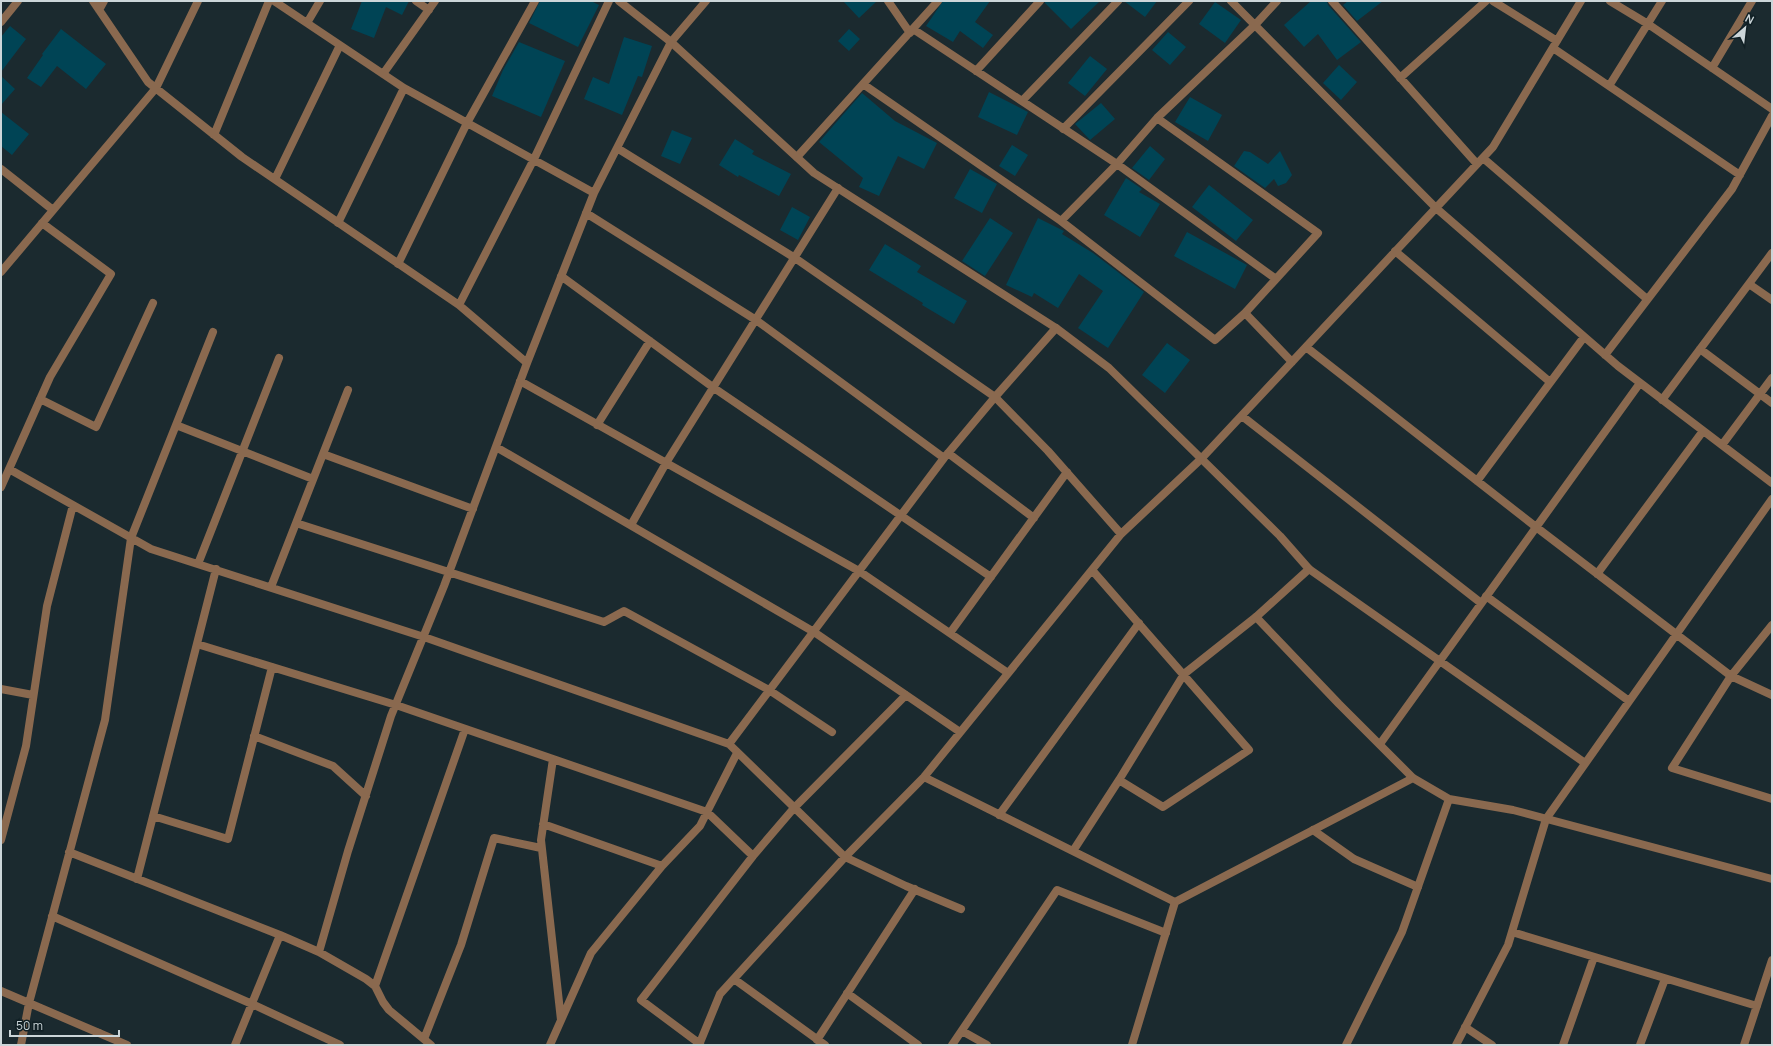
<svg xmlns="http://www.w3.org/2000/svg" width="1773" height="1046" viewBox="0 0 1773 1046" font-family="Manrope,sans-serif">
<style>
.building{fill:#045}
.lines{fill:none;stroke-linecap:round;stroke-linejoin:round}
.minor{stroke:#8a694f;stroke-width:8}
.tertiary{stroke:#8a694f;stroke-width:8}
</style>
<rect width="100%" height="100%" fill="#1b2a2f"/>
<path class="building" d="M362,1H409L402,15L386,7L374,38L351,29Z
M540,1H591L599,5L578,47L529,23Z
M843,1H877L859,18Z
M943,1H990L975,22L993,35L983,48L960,31L953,42L926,26Z
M1045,1H1100L1071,29L1045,3Z
M1124,1H1157L1145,17Z
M1311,1H1327L1328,5L1361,42L1337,60L1318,34L1304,47L1284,25Z
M1348,1H1383L1357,21L1343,5Z
M1215,2L1241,20L1225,43L1199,24Z
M10,26L26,39L1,72V37Z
M61,29L106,64L86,89L57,66L41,87L27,78L43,55L42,54Z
M849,29L860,39L849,51L838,41Z
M1168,32L1186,47L1170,65L1152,50Z
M624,37L652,46L642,77L638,76L622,115L584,99L593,77L609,84Z
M519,42L565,61L541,117L492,96L503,70Z
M1090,56L1107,69L1085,96L1068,83Z
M1339,65L1357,82L1341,100L1323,83Z
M1,76L15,89L1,105Z
M989,92L1028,112L1017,135L978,117Z
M862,93L895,121L937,143L924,169L898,156L879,196L859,187L863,178L819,142Z
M1190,97L1222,115L1208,141L1175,122Z
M1101,103L1115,119L1090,140L1075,124Z
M1,112L29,134L12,155L1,146Z
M672,130L692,138L680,164L661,156Z
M735,139L754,151L752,154L791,174L779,196L739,175L738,177L719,165Z
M1012,145L1028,155L1015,176L999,166Z
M1150,146L1165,159L1149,180L1132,168Z
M1244,151L1250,152L1268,164L1280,151L1292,175L1286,183L1278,186L1274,179L1265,188L1234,166Z
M970,169L997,184L982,213L954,198Z
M1126,178L1142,189L1139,192L1160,204L1140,237L1104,215Z
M1209,185L1253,220L1236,241L1192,207Z
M792,207L810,217L798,240L780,230Z
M990,218L1013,233L985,276L962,261Z
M1038,218L1064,231L1062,234L1093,253L1144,292L1108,348L1078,328L1103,291L1079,274L1058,308L1034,293L1032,297L1006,285Z
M1187,232L1247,265L1235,289L1174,256Z
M885,244L921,266L917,272L967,301L954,324L922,305L923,303L869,270Z
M1167,343L1190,360L1165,393L1142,375Z"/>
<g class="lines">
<path class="minor" d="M93,1L148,82L242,157L459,305L527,363
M274,1L404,88L594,193
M416,1L429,10
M888,1L910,33
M1231,1L1436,208L1618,366L1772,483
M1332,1L1477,164
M1493,1L1557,41
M1610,1L1648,24L1772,109
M99,10L104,1
M1,22L18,1
M307,23L320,1
M913,29L1117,164L1276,279L1245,313
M1553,48L1740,175
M1712,68L1752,1
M976,71L1040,1
M383,74L435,1
M1400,78L1486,1
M863,84L1061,221L1117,164L1157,118L1255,25L1277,1
M1609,86L1662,1
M1022,101L1118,1
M1157,118L1318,233L1276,279
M1063,129L1189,1
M214,135L269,1
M617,148L795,258L995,397L1048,451L1121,534L924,777L845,857L720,994L699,1045
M797,157L938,1
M1483,158L1647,299
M1,169L53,210
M275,179L340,45
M586,213L756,320L944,458
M1061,221L1215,340L1245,313L1292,362
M338,223L404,88
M1395,251L1550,382
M398,264L467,123L535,1
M1,272L156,88L198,1
M561,276L714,388L991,577
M1749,284L1772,300
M459,305L534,159L609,1
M1306,347L1536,527L1731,676L1772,695
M1700,349L1772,403
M1605,355L1732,189L1772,116
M520,381L859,571L1008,673
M40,399L96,427L153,303
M1662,400L1772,253
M1242,416L1481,603
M176,425L313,479
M597,425L650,341
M1722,445L1772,378
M496,447L814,632L960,732
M948,453L1034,518
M323,454L473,509
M9,469L151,549L424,637L729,744L845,857L906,886L961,909
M1477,481L1584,337
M1,487L50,377L111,274L42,223
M296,523L604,622L624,611L769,690L832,732
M631,525L666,463L838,188
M1121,534L1201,459L1493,147L1581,1
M198,564L279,358
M1309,569L1585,763
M1092,570L1249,750L1163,807L1119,780
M1597,574L1703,431
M271,587L348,390
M1486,596L1629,701
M1772,625L1731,676L1672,768L1772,799
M950,633L1067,472
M197,644L396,705L707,812L737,753
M1,689L33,695
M254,736L333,766L366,796
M729,744L944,458L995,397L1056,328
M1380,744L1640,383
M553,759L541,840L561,1020
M924,777L1175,902
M999,815L1139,623
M153,816L228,839L272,667
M543,824L662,866
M1313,830L1354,859L1418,887
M1,840L26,746L47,606L73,505
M1073,851L1119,780L1184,674L1256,617
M69,852L280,935L235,1045
M753,856L794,808L906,695
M137,879L216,569
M52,916L252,1004L340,1045
M1512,932L1757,1006
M280,935L319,952L366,979L375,986L383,1002L389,1010L431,1045
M319,952L348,851L391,716L444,586L527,363L594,193L671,42L706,1
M734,979L825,1045
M375,986L465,729
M1,991L99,1033
M847,993L918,1045
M1465,1027L1492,1045
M962,1031L987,1045
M424,1039L461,945L494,838L541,848
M817,1040L915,889
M21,1045L29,1003L105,720L131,538L213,332
M550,1045L591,953L662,866L700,826L707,812L753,856L641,1000L700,1044
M952,1045L1057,890L1166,933
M1456,1045L1508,945L1546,819L1772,499
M1563,1045L1594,957
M1640,1045L1665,979
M1744,1045L1772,960"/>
<path class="tertiary" d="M619,1L671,42L814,173L1056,328L1109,368L1280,536L1309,569L1256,617L1339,704L1413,778L1449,799L1513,810L1772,879
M99,1033L127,1045
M1132,1045L1175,902L1413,778
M1346,1045L1402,932L1449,799"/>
</g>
<rect width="1773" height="1046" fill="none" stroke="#ccd6d9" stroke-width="4"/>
<g transform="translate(1745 28) rotate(28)" stroke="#112025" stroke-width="3" paint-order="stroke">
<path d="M0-3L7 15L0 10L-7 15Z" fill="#ccd6d9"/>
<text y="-6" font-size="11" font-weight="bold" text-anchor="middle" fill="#ccd6d9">N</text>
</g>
<path d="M10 1030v6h109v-6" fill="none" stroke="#ccd6d9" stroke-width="2"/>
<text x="16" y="1030" font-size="12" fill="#ccd6d9" stroke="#112025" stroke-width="3" paint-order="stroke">50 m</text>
</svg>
